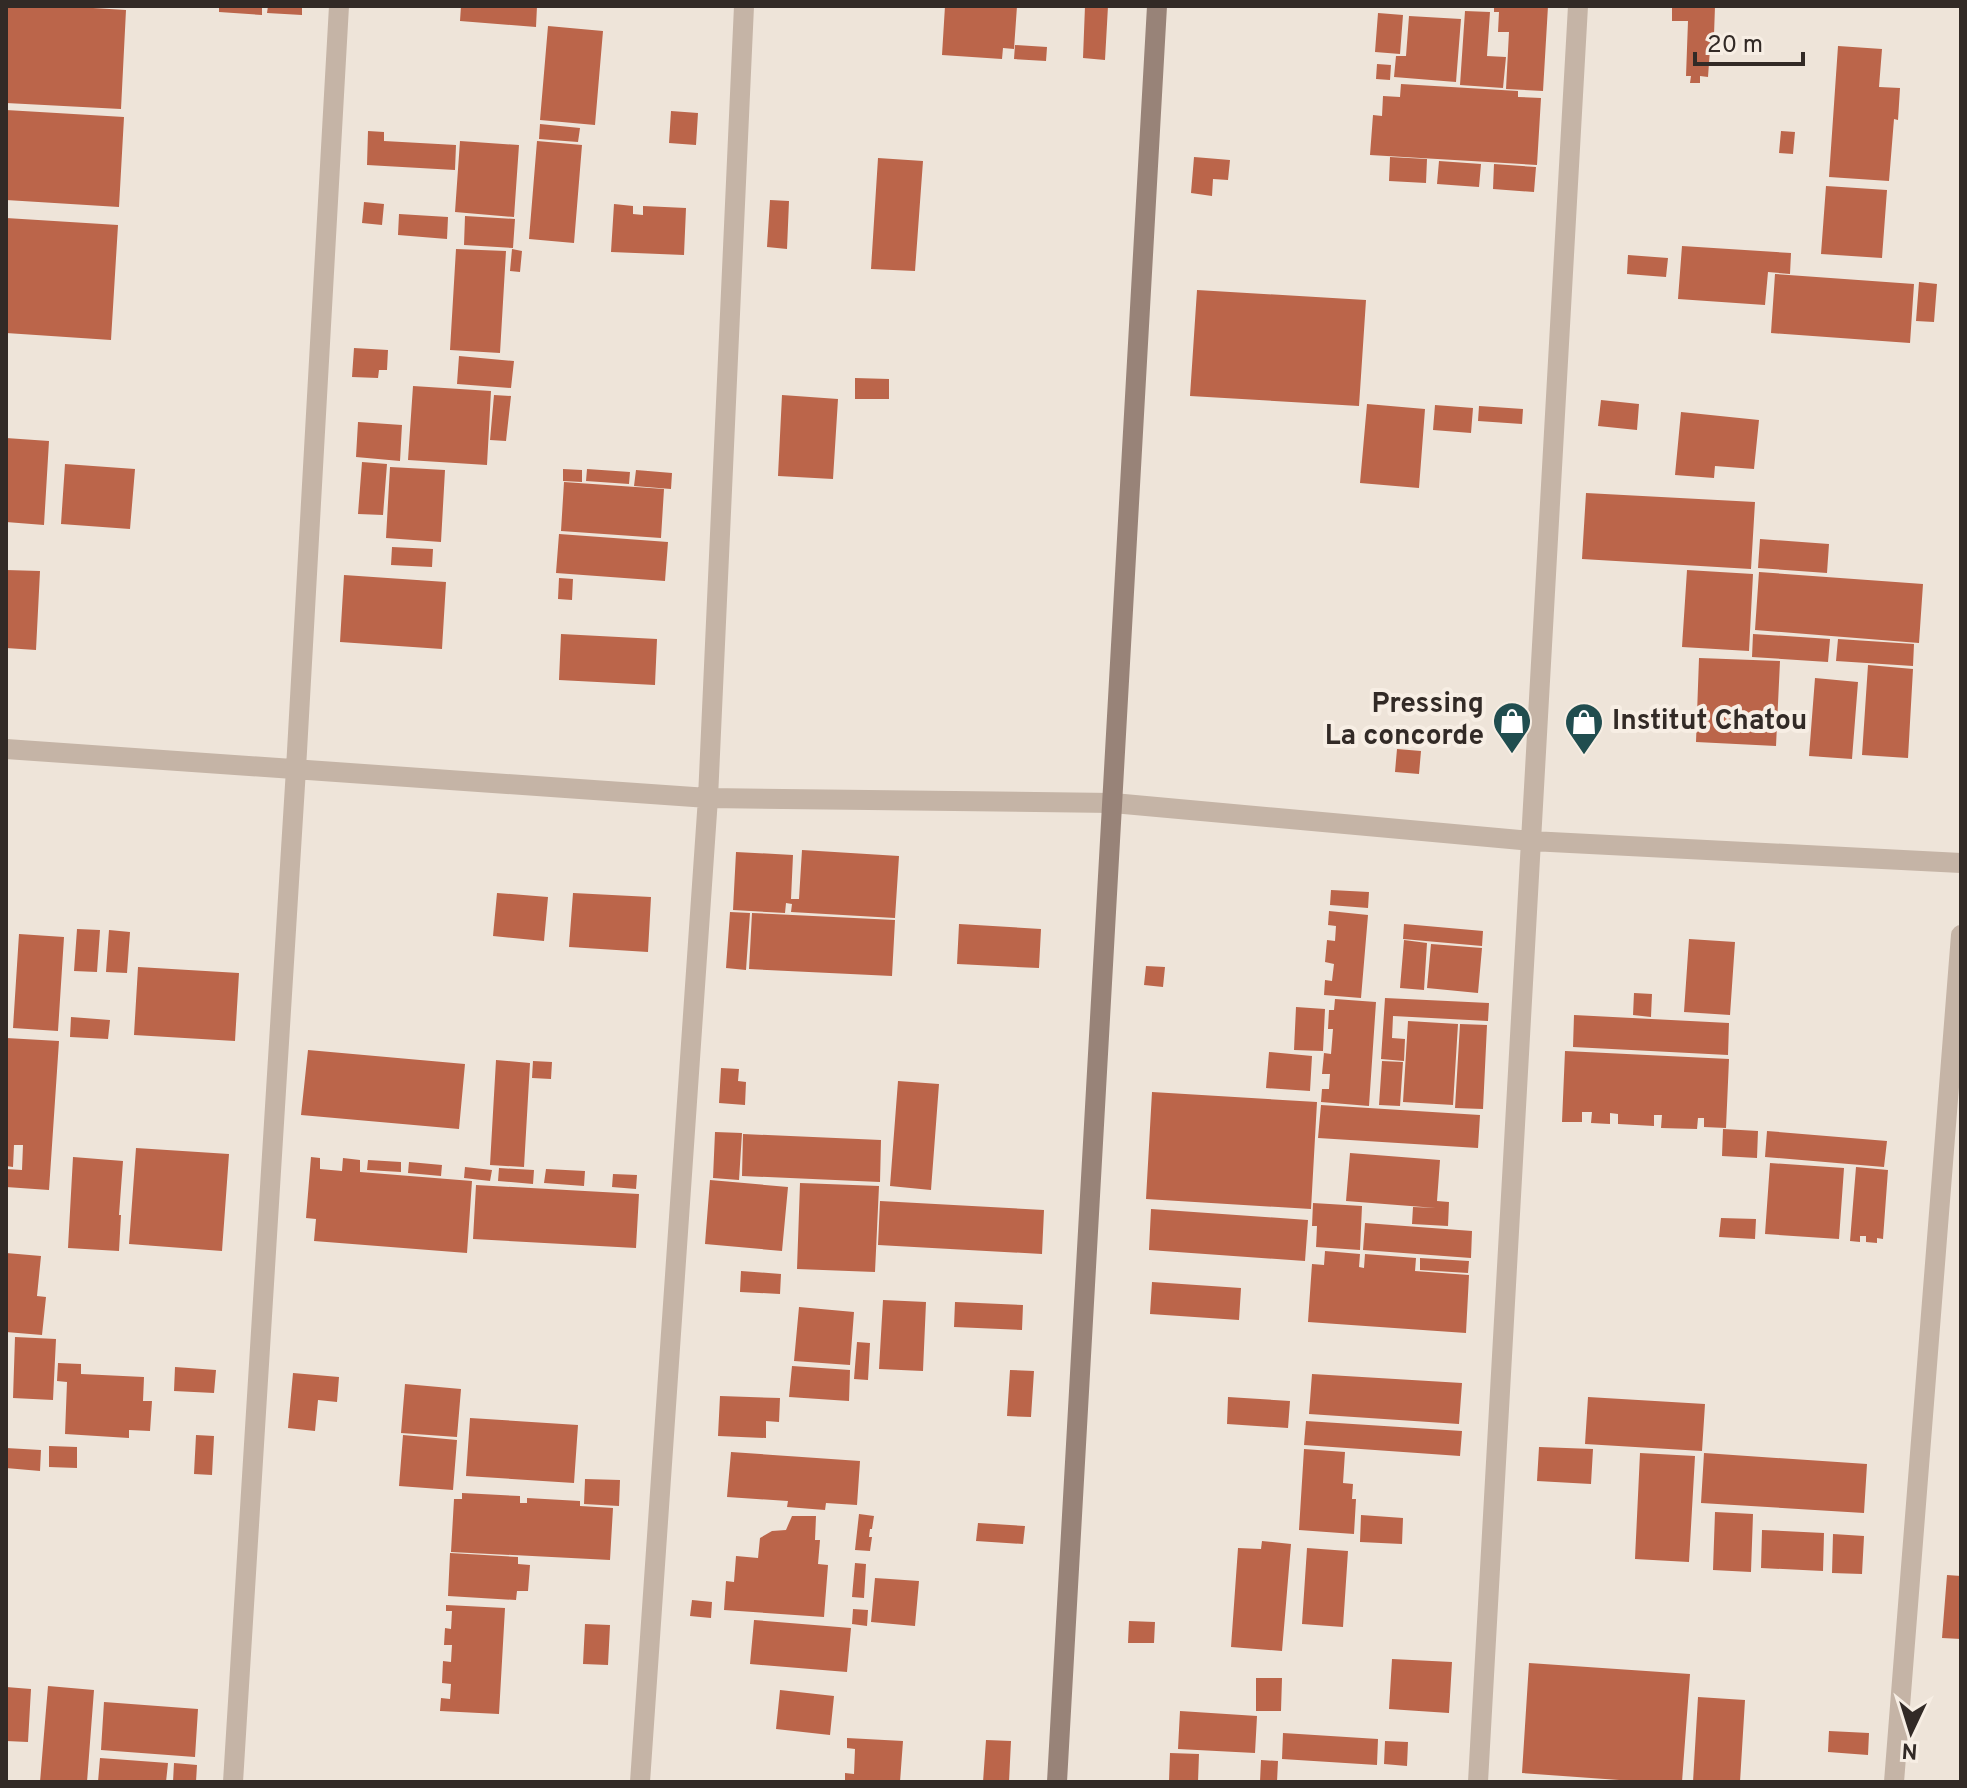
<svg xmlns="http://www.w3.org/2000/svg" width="1967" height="1788" viewBox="0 0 1967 1788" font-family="Overpass,sans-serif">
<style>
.building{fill:#bb654a}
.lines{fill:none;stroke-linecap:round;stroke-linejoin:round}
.street{stroke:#c5b4a6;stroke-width:20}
.secondary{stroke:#988378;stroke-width:20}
.labels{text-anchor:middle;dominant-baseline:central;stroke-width:8;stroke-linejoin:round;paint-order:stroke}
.poi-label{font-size:28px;font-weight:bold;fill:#322a26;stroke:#f7eee4;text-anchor:end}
</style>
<rect width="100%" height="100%" fill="#eee4d9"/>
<path class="building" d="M6,6H60L126,10L121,109L6,103Z
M219,6H262V15L219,12Z
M268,6H302V15L267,13Z
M461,6H537L536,27L460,21Z
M945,6H1017L1014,49L1003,48L1002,59L942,55Z
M1085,6H1108L1105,60L1083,58Z
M1494,6H1548L1543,91L1506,89L1509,32H1498L1499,12H1494Z
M1672,6H1715L1714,35H1711L1708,77L1700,76V83H1690L1691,76H1686L1688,21H1672Z
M1465,11L1490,12L1487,56L1506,57L1503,88L1460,85Z
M1378,13L1403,15L1400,54L1375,52Z
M1409,16L1461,19L1456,82L1394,77L1396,56H1406Z
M548,26L603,31L595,125L540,120Z
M1015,45L1047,47L1046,61L1014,59Z
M1838,46L1882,49L1879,87L1900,88L1898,120L1894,119L1889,181L1829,177Z
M1377,64L1391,65L1390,80L1376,79Z
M1401,84L1518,91V97L1541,98L1537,165L1370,155L1373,115L1382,116L1383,96L1400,97Z
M6,110L124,117L119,207L6,200Z
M671,111L698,113L696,145L669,143Z
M540,124L580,128L578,142L539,139Z
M368,131L384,132V141L456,145L455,170L367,165Z
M1781,131L1795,132L1793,154L1779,153Z
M460,141L519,145L514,217L455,212Z
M537,141L582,145L574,243L529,239Z
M1194,157L1230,160L1228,180L1213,179L1212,196L1191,193Z
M1390,157L1427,159L1426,183L1389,181Z
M878,158L923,161L915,271L871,269Z
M1439,161L1481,164L1479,187L1437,184Z
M1494,164L1536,167L1534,192L1493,189Z
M1826,186L1887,190L1882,258L1821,254Z
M770,200L789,201L787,249L767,247Z
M364,202L384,204L382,225L362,223Z
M614,204L633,206V214L643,215V206L686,208L684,255L611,252Z
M399,214L448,217L447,239L398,235Z
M465,216L515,219L513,248L464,245Z
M6,218L118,225L111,340L6,333Z
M1682,246L1791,253L1790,274L1768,272L1765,305L1678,299Z
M456,249L506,251L500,353L450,350Z
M512,249L522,251L520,272L510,271Z
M1628,255L1668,258L1666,277L1627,274Z
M1775,274L1914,284L1910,343L1771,333Z
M1919,282L1937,284L1934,322L1916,321Z
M1197,290L1366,300L1359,406L1190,396Z
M354,348L388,350L387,370H379L378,378L352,377Z
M459,356L514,361L511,388L457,384Z
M855,378L889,379V399H855Z
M413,386L491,391L487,465L408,460Z
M494,395L511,396L506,441L490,440Z
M782,395L838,399L833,479L778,476Z
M1601,400L1639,404L1637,430L1598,426Z
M1367,404L1425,409L1419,488L1360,483Z
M1435,405L1473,408L1471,433L1433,430Z
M1479,406L1523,409L1522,424L1478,421Z
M1681,412L1759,420L1754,469L1715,466L1714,478L1675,475Z
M358,422L402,425L400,461L356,457Z
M6,438L49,441L44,525L6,522Z
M362,462L387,464L383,515L358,514Z
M65,464L135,469L130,529L61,524Z
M390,467L445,470L441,542L386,538Z
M563,469L582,470V482L563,481Z
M587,469L630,472L629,484L586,481Z
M636,470L672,473L671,489L634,486Z
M564,482L664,489L661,538L561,531Z
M1586,493L1755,502L1751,569L1582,559Z
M559,534L668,542L665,581L556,573Z
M1760,539L1829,544L1827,573L1758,568Z
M392,547L433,549L432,567L391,565Z
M6,570L40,571L36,650L6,648Z
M1687,570L1753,574L1749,651L1682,647Z
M1759,572L1923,584L1919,643L1755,630Z
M344,575L446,582L442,649L340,642Z
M559,578L573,579L572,600L558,599Z
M561,634L657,639L655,685L559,680Z
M1753,634L1830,639L1828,662L1752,657Z
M1838,639L1914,644L1913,666L1836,661Z
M1699,658L1780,661L1776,746L1696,742Z
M1868,665L1913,669L1908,758L1862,755Z
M1815,678L1858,682L1852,759L1809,756Z
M1397,749L1421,751L1419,774L1395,772Z
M802,850L899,856L895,918L791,912L792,904L786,903L785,913L733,910L736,852L793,855L791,899H799Z
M1331,890L1369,892L1368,908L1330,905Z
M497,893L548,897L544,941L493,936Z
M573,893L651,897L648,952L569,947Z
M1329,911L1368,915L1361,998L1324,995L1325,980L1332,981L1334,964L1325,962L1327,940L1335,941L1336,926L1328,925Z
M730,912L750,913L746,970L726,968Z
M752,913L895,920L892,976L749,969Z
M959,924L1041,929L1039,968L957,964Z
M1404,924L1483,931L1482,946L1403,939Z
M77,929L100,930L97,972L74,971Z
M109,930L130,932L127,973L106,972Z
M19,934L64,937L58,1031L13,1028Z
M1689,939L1735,942L1730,1015L1684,1012Z
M1404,940L1427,943L1424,990L1400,988Z
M1431,944L1482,948L1478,993L1427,988Z
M1146,966L1165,967L1163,987L1144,985Z
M138,967L239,973L235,1041L134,1035Z
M1634,993L1652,994L1651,1017L1633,1015Z
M1385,998L1489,1003L1488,1021L1393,1016L1392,1038L1405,1039L1404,1061L1381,1059Z
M1335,999L1376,1002L1369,1106L1321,1102L1322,1089H1329L1330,1074H1322L1324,1053L1331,1054L1333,1029H1328L1329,1010H1334Z
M1296,1007L1325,1009L1323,1051L1294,1050Z
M1574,1015L1729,1023L1728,1055L1573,1047Z
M71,1017L110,1020L108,1039L70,1037Z
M1408,1021L1458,1024L1453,1105L1403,1102Z
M1460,1024L1487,1025L1483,1109L1455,1108Z
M6,1038L59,1041L49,1190L6,1187V1169L22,1170L23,1145H14L13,1167L6,1166Z
M308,1050L465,1064L459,1129L301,1115Z
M1565,1051L1729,1059L1726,1128L1704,1127V1118H1698L1697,1129L1661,1128L1662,1115H1654V1126L1618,1124V1114L1610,1113V1124L1591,1123L1592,1112H1582V1122H1562Z
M1269,1052L1312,1056L1310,1091L1266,1088Z
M496,1060L530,1063L524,1167L490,1165Z
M533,1061L552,1062L551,1079L532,1078Z
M1382,1061L1403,1062L1400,1106L1379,1105Z
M721,1068L739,1069L738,1081L746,1082L745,1105L719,1103Z
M898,1081L939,1084L931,1190L890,1186Z
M1152,1092L1317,1102L1311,1209L1146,1199Z
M1321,1105L1480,1115L1478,1148L1318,1138Z
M1723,1129L1758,1131L1757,1158L1722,1156Z
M1767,1131L1887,1141L1884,1167L1765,1157Z
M715,1132L742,1133L739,1180L713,1178Z
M743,1134L881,1140L880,1182L742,1176Z
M136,1148L229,1154L222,1251L129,1244Z
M1350,1153L1440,1160L1437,1201L1449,1202L1448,1226L1412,1224L1413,1207L1436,1208L1346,1201Z
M73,1157L123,1161L119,1215H121L119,1251L68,1248Z
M311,1157L320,1158V1169L342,1171L343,1158L360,1160V1172L472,1181L467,1253L314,1241L316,1219L306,1218Z
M368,1160L401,1162V1172L367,1170Z
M409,1162L442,1165L441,1176L408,1173Z
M1770,1163L1844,1168L1839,1239L1765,1234Z
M465,1167L492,1170L490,1181L464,1178Z
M1856,1167L1888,1170L1883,1239L1877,1238V1243L1866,1242V1236H1860V1242L1850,1241Z
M499,1168L534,1170L533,1184L498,1181Z
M546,1169L585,1171L584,1186L544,1183Z
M613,1174L637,1175L636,1189L612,1187Z
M710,1180L788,1187L782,1251L705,1244Z
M800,1183L879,1186L875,1272L797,1269Z
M476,1185L639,1194L636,1248L473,1239Z
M880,1201L1044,1210L1042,1254L878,1245Z
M1313,1203L1362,1206L1360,1250L1316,1247L1317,1226H1312Z
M1151,1209L1308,1220L1305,1261L1149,1250Z
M1721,1218L1756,1219L1755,1239L1719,1237Z
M1365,1223L1472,1231L1471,1258L1363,1250Z
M1325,1251L1360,1254L1359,1267L1364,1268L1365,1254L1416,1258L1415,1271L1469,1275L1466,1333L1308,1322L1312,1264L1324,1265Z
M6,1253L41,1256L37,1296L46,1297L42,1335L6,1332Z
M1420,1258L1469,1261L1468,1273L1420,1270Z
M741,1271L781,1274L780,1294L740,1292Z
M1152,1282L1241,1288L1239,1320L1150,1314Z
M883,1300L926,1302L923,1371L879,1369Z
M955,1302L1023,1305L1022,1330L954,1327Z
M799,1307L854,1312L850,1365L794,1361Z
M15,1337L56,1339L53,1400L13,1398Z
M857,1342L870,1343L868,1380L854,1379Z
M58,1363L81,1364V1374L144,1377L143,1401H152L150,1431L129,1430V1438L65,1434L67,1382L57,1381Z
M792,1366L850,1370L849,1401L789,1397Z
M175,1367L216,1370L214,1393L174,1391Z
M1010,1370L1034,1371L1031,1417L1007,1416Z
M293,1373L339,1377L337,1402L318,1400L315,1431L288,1428Z
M1312,1374L1462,1383L1459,1424L1309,1414Z
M405,1384L461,1389L457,1437L401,1433Z
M720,1396L780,1398L779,1422L766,1421V1438L718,1436Z
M1228,1397L1290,1401L1288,1428L1227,1424Z
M1588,1397L1705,1404L1702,1451L1585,1444Z
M470,1418L578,1425L574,1483L466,1476Z
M1306,1421L1462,1431L1460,1456L1304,1445Z
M196,1435L214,1436L212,1475L194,1474Z
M403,1435L457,1440L453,1490L399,1486Z
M49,1446L77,1447V1468L49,1467Z
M1539,1447L1593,1449L1591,1484L1537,1481Z
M6,1448L41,1450L40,1471L6,1468Z
M1304,1449L1345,1452L1343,1483L1353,1484L1352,1499H1356L1354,1534L1299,1530Z
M731,1452L860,1461L857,1505L826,1503L825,1510L787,1507L788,1501L727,1497Z
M1640,1453L1695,1456L1689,1562L1635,1559Z
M1704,1453L1867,1464L1864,1513L1701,1503Z
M585,1479L620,1480L619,1506L584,1504Z
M462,1493L520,1496V1503H527V1498L580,1501V1506L613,1508L610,1560L451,1552L454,1499H462Z
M1715,1512L1753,1514L1751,1572L1713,1570Z
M859,1514L874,1516L872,1529H870L869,1537H872L870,1551L855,1550Z
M1361,1515L1403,1518L1402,1544L1360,1542Z
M792,1516H816L815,1540H820L818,1564L828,1565L824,1617L724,1610L726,1581L734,1582L736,1556L758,1558L760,1538L772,1531L786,1530Z
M978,1523L1025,1526L1023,1544L976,1541Z
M1762,1530L1824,1533L1823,1571L1761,1568Z
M1833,1534L1864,1536L1862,1574L1832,1573Z
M1262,1541L1291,1544L1282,1651L1231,1647L1238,1548L1261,1549Z
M1307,1548L1348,1551L1343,1627L1302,1624Z
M450,1553L518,1557V1564L530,1565L528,1591H517L516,1600L448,1596Z
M855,1563L866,1564L864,1598L852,1597Z
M1947,1575L1961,1576V1639L1942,1638Z
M875,1578L919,1581L915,1626L871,1622Z
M692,1600L712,1602L711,1618L690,1616Z
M446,1605L505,1608L499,1714L440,1711L441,1698L450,1699L451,1684L442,1683L443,1661L451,1662L452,1645H444L445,1628L451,1629L452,1611H446Z
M853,1609L868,1610L867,1626L852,1624Z
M754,1620L851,1628L847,1672L750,1664Z
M1129,1621L1155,1622L1154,1643H1128Z
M585,1624L610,1625L608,1665L583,1664Z
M1392,1659L1452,1662L1449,1713L1389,1709Z
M1529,1663L1690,1674L1682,1782H1647L1522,1773Z
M1256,1678H1282L1281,1711H1256Z
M48,1686L94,1690L87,1782H40Z
M6,1687L31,1689L28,1742L6,1741Z
M780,1690L834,1696L830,1735L776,1729Z
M1698,1697L1745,1700L1740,1782H1693Z
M104,1702L198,1709L195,1757L101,1750Z
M1180,1711L1257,1716L1255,1753L1178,1749Z
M1829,1731L1869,1733L1868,1755L1828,1752Z
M1283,1733L1378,1739L1377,1765L1282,1759Z
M847,1738L903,1741L900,1782H845V1773L854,1774L855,1749L847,1748Z
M986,1740L1011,1741L1009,1782H983Z
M1385,1741L1408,1742L1407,1766L1384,1764Z
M1170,1753L1199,1754L1198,1782H1169Z
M100,1758L168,1763L166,1782H98Z
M1261,1760L1278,1761L1277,1782H1260Z
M174,1763L197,1765L196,1782H173Z"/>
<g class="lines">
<path class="street" d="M6,749L708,798L1113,803L1531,841L1961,863
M233,1782L296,769L339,6
M640,1782L708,798L744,6
M1478,1782L1578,6
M1894,1782L1961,935"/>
<path class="secondary" d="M1057,1782L1157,6"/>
</g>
<defs>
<g id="shop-pin" transform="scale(2)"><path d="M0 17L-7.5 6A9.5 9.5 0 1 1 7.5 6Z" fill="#204d4f" stroke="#f7eee4"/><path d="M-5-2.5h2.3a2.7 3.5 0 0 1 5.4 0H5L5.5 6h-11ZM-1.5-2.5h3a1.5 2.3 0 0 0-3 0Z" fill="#fff"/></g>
</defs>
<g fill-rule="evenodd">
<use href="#shop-pin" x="1512" y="721"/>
<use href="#shop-pin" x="1584" y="722"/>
</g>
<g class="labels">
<g class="poi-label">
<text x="1484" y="705">Pressing<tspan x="1484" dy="32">La concorde</tspan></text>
<text x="1612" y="722" text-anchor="start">Institut Chatou</text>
</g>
</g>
<rect width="1967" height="1788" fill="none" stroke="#322a26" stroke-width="16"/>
<g transform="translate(1911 1732) rotate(184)" stroke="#f7eee4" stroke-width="6" paint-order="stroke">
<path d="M0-6L14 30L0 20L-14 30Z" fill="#322a26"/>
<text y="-12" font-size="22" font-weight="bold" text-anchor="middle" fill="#322a26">N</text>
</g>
<path d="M1695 52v12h108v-12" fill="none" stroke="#322a26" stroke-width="4"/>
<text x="1707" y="52" font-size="24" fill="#322a26" stroke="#f7eee4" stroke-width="6" paint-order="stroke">20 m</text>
</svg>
